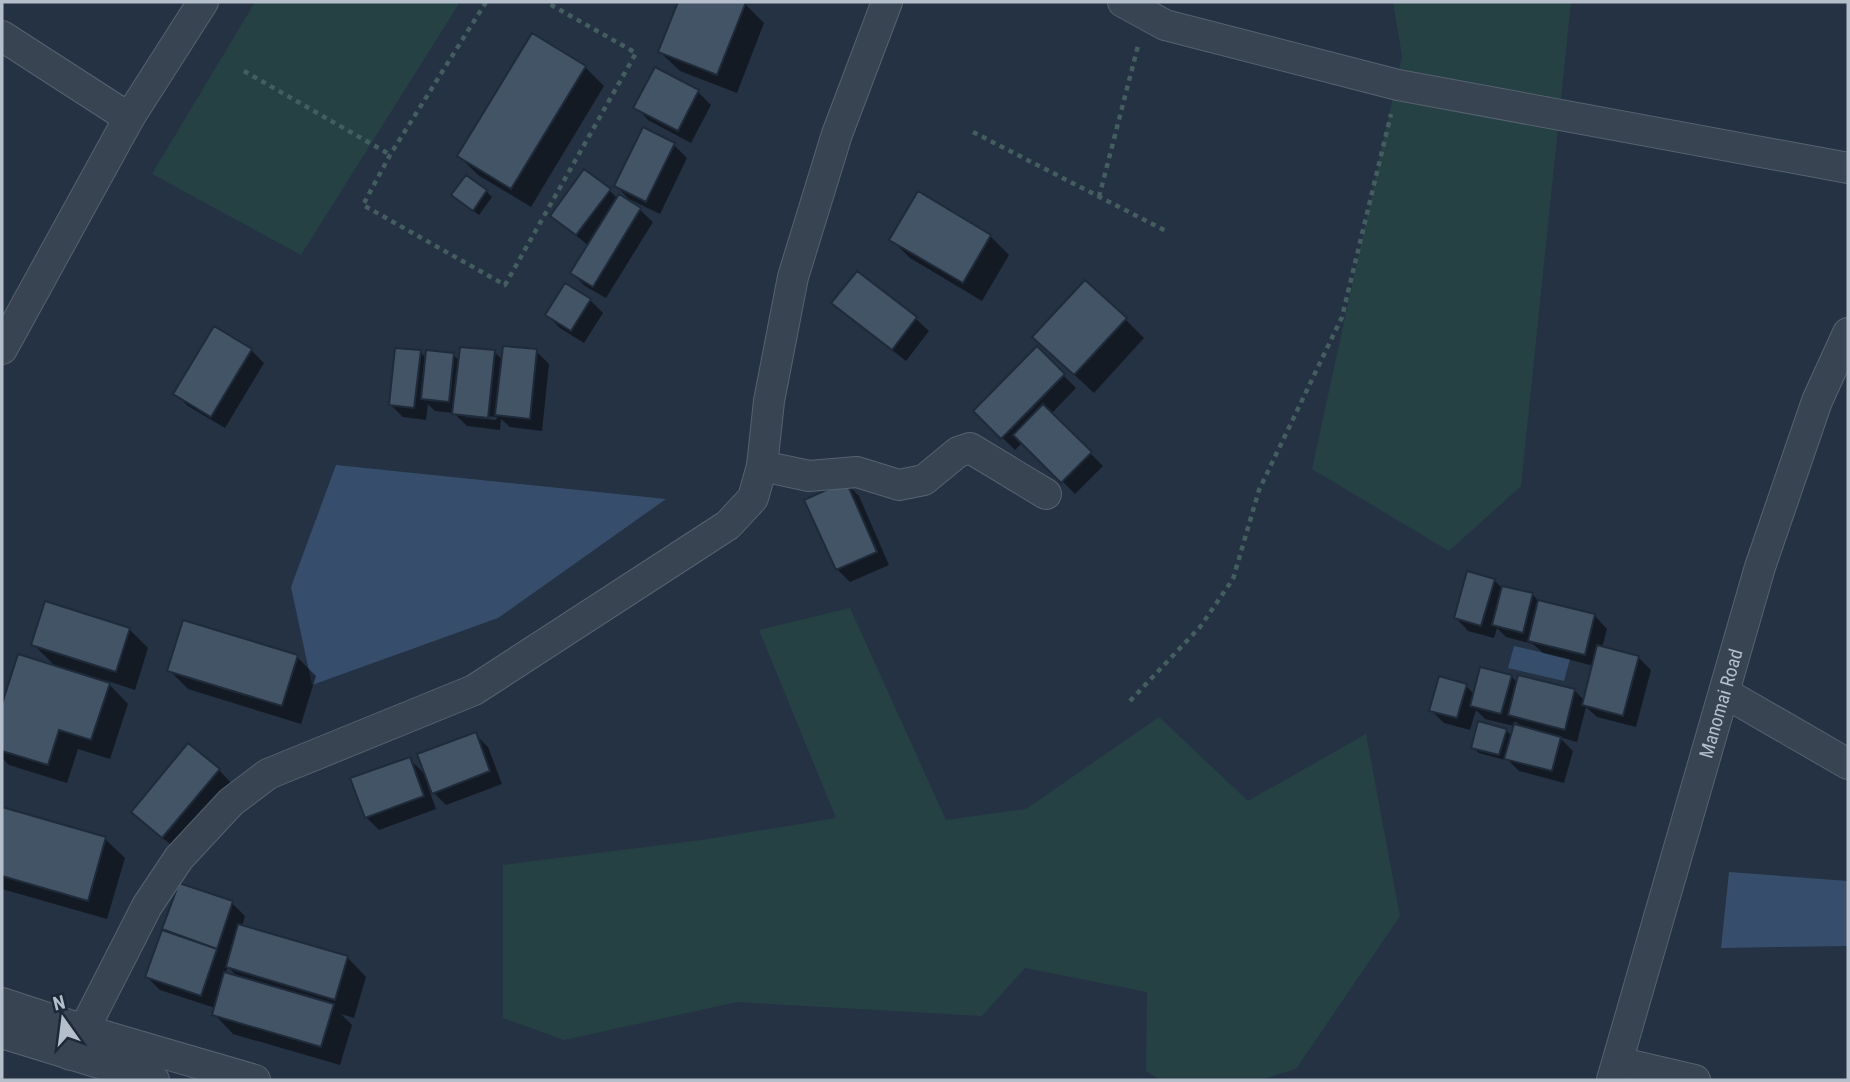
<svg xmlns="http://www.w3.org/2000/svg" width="1850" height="1082" viewBox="0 0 1850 1082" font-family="'Roboto Condensed',sans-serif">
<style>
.green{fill:#264144}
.water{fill:#364e6b}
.shadow{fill:#0007;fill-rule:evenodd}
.building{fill:#445467;stroke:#1f2b3a;stroke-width:2}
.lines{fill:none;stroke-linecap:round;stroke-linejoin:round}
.minor-casing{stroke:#566270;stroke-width:32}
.path{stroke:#445e60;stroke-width:4.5;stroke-dasharray:5 5;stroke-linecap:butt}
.minor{stroke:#384452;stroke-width:30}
.labels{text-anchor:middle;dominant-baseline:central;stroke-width:5;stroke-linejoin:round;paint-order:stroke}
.street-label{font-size:19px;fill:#b5bfcc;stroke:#1d2938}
</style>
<rect width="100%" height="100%" fill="#243243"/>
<path class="green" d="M255,2H460L301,255L152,174Z
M1393,2H1571L1521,486L1449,551L1312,469L1402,56Z
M850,608L946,820L1026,809L1159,717L1248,801L1366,734L1400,916L1296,1069L1260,1080H1161L1146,1071L1147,992L1025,968L982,1016L737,1002L564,1040L503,1018V865L702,840L836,818L759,630Z"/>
<path class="water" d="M336,465L666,499L498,618L312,685L291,587Z
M1514,646L1570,659L1564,681L1508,668Z
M1729,872L1848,881V946L1721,948Z"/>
<path class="shadow" d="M680,2H740L745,4L764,23L737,93L680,71L660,52Z
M585,67L604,86L531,207L478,175L459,156Z
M698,92L711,105L691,143L648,120L636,107Z
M643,130L674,145L687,158L660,214L629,199L616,186Z
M609,190L618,199L619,197L640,210L653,222L606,298L585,286L572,273L589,246L552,216Z
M486,191L492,197L479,215L453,195Z
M990,236L1009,255L982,301L910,258L891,239Z
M857,273L916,319L929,331L906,361L847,315L834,303Z
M590,300L603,313L584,343L560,328L547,315Z
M1125,319L1144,338L1094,393L1054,356Z
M1037,349L1076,388L1051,414L1103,466L1075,494L1023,442L1015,450L975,411Z
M251,350L264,363L225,428L188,406L175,393Z
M536,351L549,364L542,431L510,427L501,419L500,430L467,426L454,413L435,411L428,404L426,420L403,417L391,405L420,352L427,359L453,355L460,361L494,352L503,360ZM466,414L497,417L496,420L466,417Z
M846,483L859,496L889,565L850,582L837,569Z
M1494,580L1503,589L1533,595L1539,602L1595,616L1607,629L1602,648L1638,657L1651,670L1636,727L1597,717L1586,707L1577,742L1559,737L1573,751L1564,783L1519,771L1506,758L1505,760L1479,753L1473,747L1506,730L1512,736L1524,729L1515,721L1514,726L1485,719L1476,710L1470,730L1444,723L1431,710L1466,686L1475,695L1511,676L1518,683L1574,690L1585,701L1594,666L1543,653L1533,644L1506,637L1497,628L1494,638L1468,631L1456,618Z
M129,629L148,648L135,690L105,680L128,704L110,759L78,749L67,783L9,765L2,758V710L19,656L57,668L33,644Z
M297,657L316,676L301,724L188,689L169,670Z
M475,734L488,747L502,784L446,805L428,787L436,809L379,830L366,817L409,759L427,776Z
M219,770L231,783L176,849L146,824Z
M2,809L105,839L125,858L107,919L2,889Z
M180,885L232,903L245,916L242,926L347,957L366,977L354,1018L341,1014L352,1025L340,1065L233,1034L214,1014L215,1008L160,990L147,977ZM228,967L239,978L225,974Z"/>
<path class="building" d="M678,2H746L717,75L658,52Z
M532,33L586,66L511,189L457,156Z
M655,67L699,90L678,131L633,108Z
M643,127L675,143L646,202L614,186Z
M584,169L611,189L576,235L550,216Z
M466,175L487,190L473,211L451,195Z
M918,191L991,235L963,283L889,240Z
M619,194L641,208L593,287L570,273Z
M857,271L917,317L892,350L831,303Z
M1085,280L1127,318L1074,375L1032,337Z
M565,283L591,299L571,331L545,315Z
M214,326L252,349L211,417L173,394Z
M503,346L537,349L530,419L495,415Z
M1037,346L1065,374L1001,439L973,411Z
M460,347L495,350L488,418L452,414Z
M395,348L421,350L414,408L389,405Z
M426,350L454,353L449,402L421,399Z
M1043,404L1092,452L1061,483L1013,435Z
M846,481L877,552L836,570L804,500Z
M1467,571L1495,579L1481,626L1454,618Z
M1502,586L1533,593L1523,633L1492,625Z
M1538,600L1595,614L1585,655L1528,641Z
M45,601L130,628L116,672L31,645Z
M183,620L298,655L282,706L167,671Z
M1597,645L1639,656L1623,716L1582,705Z
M18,654L110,683L91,740L59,730L48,765L2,751V704Z
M1480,667L1512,675L1501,714L1470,706Z
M1518,675L1575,689L1565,730L1508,715Z
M1439,676L1467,684L1457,718L1429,711Z
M1478,721L1507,729L1499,755L1471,748Z
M1514,724L1561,737L1552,771L1504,759Z
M476,732L490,771L432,794L417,754Z
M188,743L220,769L162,838L131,812Z
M410,757L424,796L365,818L350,778Z
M2,807L106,837L88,901L2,876Z
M179,883L233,901L217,949L162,929Z
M238,924L348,956L335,1000L226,967Z
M162,930L217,949L201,996L145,977Z
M224,972L334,1004L321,1047L212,1015Z"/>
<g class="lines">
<g class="minor-casing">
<g id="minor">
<path d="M1123,2L1165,25L1398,85L1848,168"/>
<path d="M2,36L129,118L203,2"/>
<path d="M2,349L129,118"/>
<path d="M762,466L809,476L857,472L899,485L924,480L958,452L970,448L1046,494"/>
<path d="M1725,693L1848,764"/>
<path d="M2,1003L84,1030L255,1080"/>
<path d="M2,1033L154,1080"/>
<path d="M71,1055L147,906L179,858L231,802L268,774L474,690L728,525L753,498L762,466L769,401L793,277L837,134L887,2"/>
<path d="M1618,1062L1695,1080"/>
<path id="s1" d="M1612,1080L1760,567L1817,401L1848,333"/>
</g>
</g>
<path class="path" d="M486,2L390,155L363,205L505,285L636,53L546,2
M244,71L389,154
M973,132L1166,231
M1099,197L1139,42
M1130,701L1200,627L1233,579L1259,490L1342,317L1391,114"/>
<use href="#minor" class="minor"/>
</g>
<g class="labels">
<g class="street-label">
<text stroke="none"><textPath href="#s1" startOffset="392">Manomai Road</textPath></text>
</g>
</g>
<rect width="1850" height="1082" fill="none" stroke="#b5bfcc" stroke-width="7"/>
<g transform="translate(63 1019) rotate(346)" stroke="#1d2938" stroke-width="5" paint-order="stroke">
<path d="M0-5L12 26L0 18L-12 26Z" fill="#b5bfcc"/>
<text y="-10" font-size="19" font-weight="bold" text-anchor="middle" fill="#b5bfcc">N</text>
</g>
</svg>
